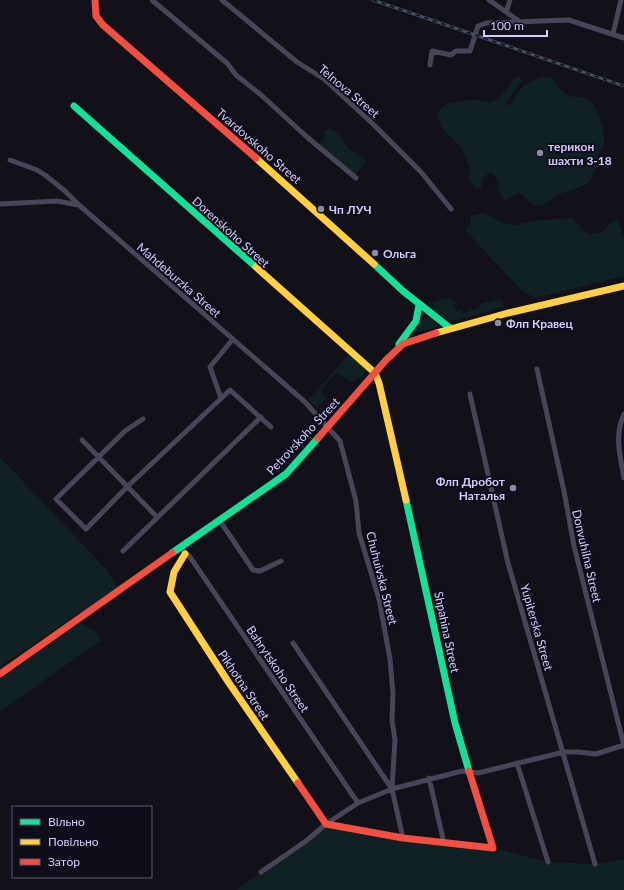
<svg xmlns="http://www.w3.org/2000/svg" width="624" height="890" viewBox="0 0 624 890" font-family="Lato,sans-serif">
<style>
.green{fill:#102123}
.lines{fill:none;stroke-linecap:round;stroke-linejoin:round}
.street{stroke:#484558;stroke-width:5}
.fast{stroke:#16e098;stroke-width:7}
.slow{stroke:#ffcf43;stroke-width:7}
.jam{stroke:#f24e42;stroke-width:7}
.rail-casing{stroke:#415160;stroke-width:3}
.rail{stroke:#100d1b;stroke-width:1.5;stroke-dasharray:4.5;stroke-linecap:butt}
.poi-dot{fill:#8f8aac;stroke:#100d1b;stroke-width:1.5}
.labels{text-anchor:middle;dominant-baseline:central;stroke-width:4;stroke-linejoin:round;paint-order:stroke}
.street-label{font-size:12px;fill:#d3cbfb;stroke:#100d1b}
.poi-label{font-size:12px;font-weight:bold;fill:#d3cbfb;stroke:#100d1b;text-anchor:start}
</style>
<rect width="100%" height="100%" fill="#121018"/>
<path class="green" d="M520,76L522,81L507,101L508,106C514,103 514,99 517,94C524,82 537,77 549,76C557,80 557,87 563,92C572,101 585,93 593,104C598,110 607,137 604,144C603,149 598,153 597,158C594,167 596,176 587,183C580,189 568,190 559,194C551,199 545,207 535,205C528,203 524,195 518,193L505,200C496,192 501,180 492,173C483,174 482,180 481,188H476L469,180V165L461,147L442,129L437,115L439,110L447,104L474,99L490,103L494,101L499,98L515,78Z
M329,129L339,133L347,146L366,162L354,177L319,144L326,136L323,132Z
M483,213L504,223L514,225L541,220L573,218C582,229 591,241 605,229C610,225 612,221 618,219L624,239V276L535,298L521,290L465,230L470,224L471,216Z
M445,298L454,300L456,303L454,306L457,311L462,309V313L479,308L480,304L500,299L504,303L502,307C491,310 459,322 450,320C441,318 433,308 427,303Z
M425,317H429L437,324V327L416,332V328Z
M351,352L369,368C356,383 352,385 337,372L321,390L326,398L317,408L308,400Z
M0,457L107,570L117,587L0,667Z
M81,623L97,633L101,640L0,712V679Z
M326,824L493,848L548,862L595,864L624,859V890H236L306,841Z"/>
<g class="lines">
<path class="street" d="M152,0L209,48L227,63L236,75L260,94L307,137L356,178
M222,0L297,62L324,79L374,125L421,172L451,209
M489,0L519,21
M506,12L510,0
M613,34L621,0
M430,65L432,51L451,55L456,51H470L478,26L486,23L569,20L624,38
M10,160L37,170L45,175L65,191L79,205L305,402L340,441L356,501L359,533L379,599L390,659L393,693L392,720L395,740L392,789L403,838
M0,204L57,201L78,205
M537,369L564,491L574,546L624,746
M470,394L508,563L595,864
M221,398L210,367L233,339
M624,414C614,435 620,456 624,478
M143,419L125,431L56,499L86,529L128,486L230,390L271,427
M82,440L157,517
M220,521L253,570L260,571L281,561
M181,548L190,557L358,803
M123,551L261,417
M293,643L392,789
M517,763L548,862
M429,778L444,843
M261,872L306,841L326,824L358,803L392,789L462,771L478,773L564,752H578L596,754L624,745"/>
<path class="fast" d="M74,106L256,267
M374,264L403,291L450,328
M399,344L416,321L419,305
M406,500L455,723L469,771
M172,553L286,474L318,438"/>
<path class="slow" d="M256,158L374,264
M256,267L375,373L379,383L406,500
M436,333L508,313L624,286
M185,554L174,572L170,592L229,683L298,783"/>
<path class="jam" d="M95,0L96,16L103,25L256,158
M318,438L386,360L403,344L436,333
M0,674L172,553
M298,783L326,824L403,838L493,848L469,771"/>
<g class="rail-casing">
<path id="rail" d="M373,0L624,86"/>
</g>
<use href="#rail" class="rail"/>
</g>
<g class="poi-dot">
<circle cx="540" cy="153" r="4"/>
<circle cx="321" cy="209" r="4"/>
<circle cx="375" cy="253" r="4"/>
<circle cx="498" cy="323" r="4"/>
<circle cx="513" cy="488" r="4"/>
</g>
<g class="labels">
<g class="street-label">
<text transform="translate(349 91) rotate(40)">Telnova Street</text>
<text transform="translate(259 146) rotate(41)">Tvardovskoho Street</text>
<text transform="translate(231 232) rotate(42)">Dorenskoho Street</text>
<text transform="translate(179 280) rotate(41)">Mahdeburzka Street</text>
<text transform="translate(303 436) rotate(-47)">Petrovskoho Street</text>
<text transform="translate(587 556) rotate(77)">Donvuhilna Street</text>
<text transform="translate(382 578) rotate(76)">Chuhuivska Street</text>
<text transform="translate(537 627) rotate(74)">Yupiterska Street</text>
<text transform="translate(447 632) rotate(78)">Shpahina Street</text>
<text transform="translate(278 669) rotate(56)">Bahrytskoho Street</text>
<text transform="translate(244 685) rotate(56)">Pikhotna Street</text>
</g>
<g class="poi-label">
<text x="548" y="146">терикон<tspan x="548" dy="14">шахти 3-18</tspan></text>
<text x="329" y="209">Чп ЛУЧ</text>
<text x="383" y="253">Ольга</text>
<text x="506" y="323">Флп Кравец</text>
<text x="505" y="481" text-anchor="end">Флп Дробот<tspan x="505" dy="14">Наталья</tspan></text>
</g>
</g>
<rect x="12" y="806" width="140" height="72" fill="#100d1b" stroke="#5e5975"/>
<rect x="20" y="819" width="20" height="6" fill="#16e098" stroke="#5e5975"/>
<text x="48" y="826" font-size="12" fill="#d3cbfb">Вільно</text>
<rect x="20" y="839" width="20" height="6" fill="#ffcf43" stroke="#5e5975"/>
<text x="48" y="846" font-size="12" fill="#d3cbfb">Повільно</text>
<rect x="20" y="859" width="20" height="6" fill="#f24e42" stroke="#5e5975"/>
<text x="48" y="866" font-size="12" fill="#d3cbfb">Затор</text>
<path d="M484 30v6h63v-6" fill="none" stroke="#d3cbfb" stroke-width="2"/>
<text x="490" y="30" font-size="12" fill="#d3cbfb" stroke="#100d1b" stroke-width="3" paint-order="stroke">100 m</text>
</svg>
